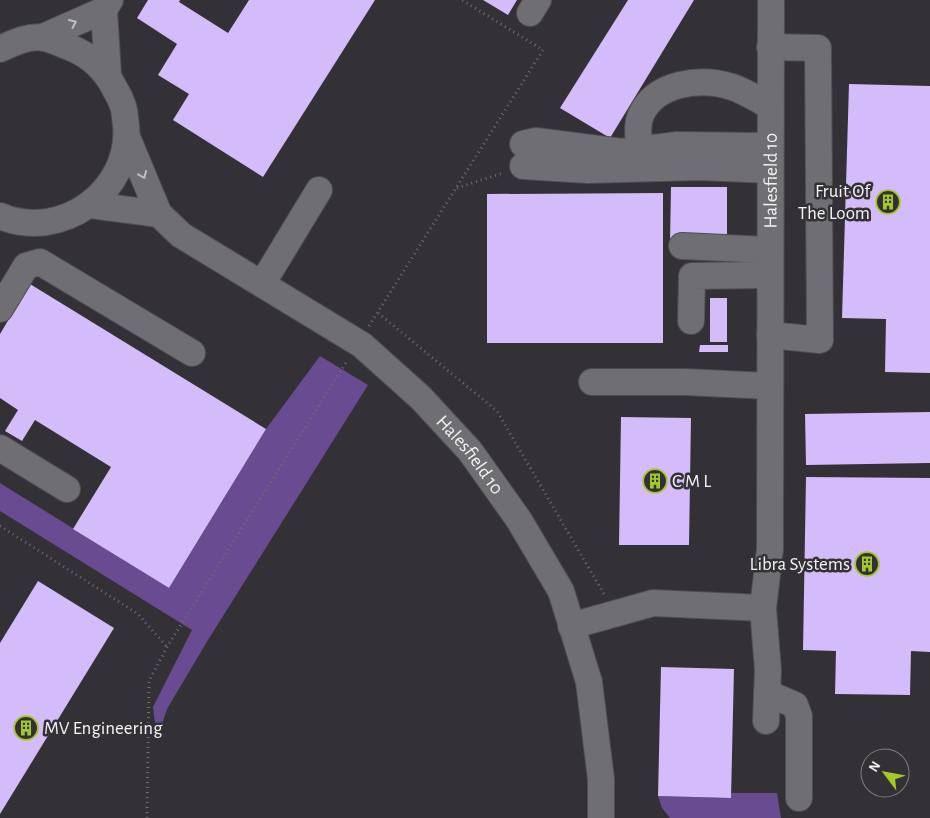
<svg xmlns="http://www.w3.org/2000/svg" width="930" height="818" viewBox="0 0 930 818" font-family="'Alegreya Sans',sans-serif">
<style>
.forest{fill:#694b91}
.building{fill:#d4bbfa}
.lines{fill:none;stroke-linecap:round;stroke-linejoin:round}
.minor-casing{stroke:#4f4d51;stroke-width:28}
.path{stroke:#6e6c70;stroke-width:3;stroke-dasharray:1 4;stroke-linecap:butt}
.minor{stroke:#6f6e72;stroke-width:26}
.oneway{stroke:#bebdc1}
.labels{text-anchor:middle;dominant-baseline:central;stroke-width:5;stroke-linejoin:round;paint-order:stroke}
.street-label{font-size:19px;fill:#f3f2f5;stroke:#333135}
.poi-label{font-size:19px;fill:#f3f2f5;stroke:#333135;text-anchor:end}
</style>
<rect width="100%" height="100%" fill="#333135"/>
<path class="forest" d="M320,356L368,385L208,640L167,709L157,739L153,707L192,630L0,511V483L169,588L266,429Z
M731,793H777L781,818H670L662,808L658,796L730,798Z"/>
<path class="building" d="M148,0H180L179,2L228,33L249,0H375L263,177L173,120L189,94L158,75L177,44L137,18Z
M483,0H517L508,15Z
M628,0H694L610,138L560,108Z
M849,84L930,86V373L885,372L886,319L842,318Z
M671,187H727V242H670Z
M663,193V343H487V194Z
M30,284L266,429L169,588L73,529L111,467L35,420L22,441L5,431L18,410L0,398V334Z
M710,298H727V342H710Z
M700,345H728V352H699Z
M930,412V463L806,465L805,414Z
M621,417L691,418L689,545H619Z
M806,477L930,478V652L911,651L910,695L835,694L836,651L803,650Z
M38,581L114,628L0,814V643Z
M661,667L734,669L731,798L658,796Z"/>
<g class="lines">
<g class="minor-casing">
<g id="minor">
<path d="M104,10L108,74"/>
<path d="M530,13L538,0"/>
<path d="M43,37L104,10L110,0"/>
<path d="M0,49C13,43 29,35 44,38C52,39 61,44 69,47C90,55 105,69 115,89C118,94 121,100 123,106C125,112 125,119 126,125C132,191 61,242 0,216"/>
<path id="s1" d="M127,137L159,214L181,235L362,345L421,398L470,451L519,520L561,591L589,682L601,779V818"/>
<path d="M523,144L536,141L622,152L677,145L770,146"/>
<path d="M639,150C639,139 636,126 641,115C655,82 702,77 732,87C745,91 758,100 770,106"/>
<path d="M523,166L588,170L700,167L770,170"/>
<path d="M91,205L159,214"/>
<path d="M682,246L770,250"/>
<path d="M262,284L319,190"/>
<path d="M0,309L26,266L40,262L192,353"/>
<path d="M691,321L692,276L770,275"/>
<path d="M770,335L820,340L818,48L770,47"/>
<path d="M592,382H685L770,386"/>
<path d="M0,448L67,489"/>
<path d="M571,626L653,603L763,608"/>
<path d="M767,693L795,705L799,716V798"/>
<path id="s2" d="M766,721L768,670L763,608L770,549L771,0"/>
</g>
</g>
<path class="path" d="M457,188L503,173
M378,313L497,411L604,594
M369,326L543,50L462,0
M0,526L138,614L167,647
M147,818L149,681L167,647L347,361"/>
<use href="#minor" class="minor"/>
</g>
<defs><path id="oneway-chevron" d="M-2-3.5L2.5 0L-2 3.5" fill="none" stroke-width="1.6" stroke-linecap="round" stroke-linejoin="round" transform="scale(1.25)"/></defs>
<g class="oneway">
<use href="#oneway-chevron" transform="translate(73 23) rotate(-24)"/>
<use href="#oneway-chevron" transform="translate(143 175) rotate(67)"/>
</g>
<defs>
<g id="building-ring" transform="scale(1.25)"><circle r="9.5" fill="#333135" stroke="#a3c926" stroke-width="1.5"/><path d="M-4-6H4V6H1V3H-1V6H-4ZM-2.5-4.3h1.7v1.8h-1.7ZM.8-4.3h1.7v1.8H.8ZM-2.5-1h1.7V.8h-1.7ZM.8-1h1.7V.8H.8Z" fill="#a3c926"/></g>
</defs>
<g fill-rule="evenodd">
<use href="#building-ring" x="888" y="202"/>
<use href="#building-ring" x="655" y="481"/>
<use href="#building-ring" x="867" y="564"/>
<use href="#building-ring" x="26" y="728"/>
</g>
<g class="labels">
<g class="street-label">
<text stroke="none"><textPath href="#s2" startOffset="541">Halesfield 10</textPath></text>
<text stroke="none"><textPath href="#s1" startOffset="480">Halesfield 10</textPath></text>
</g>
<g class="poi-label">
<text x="870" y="191">Fruit Of<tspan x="870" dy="22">The Loom</tspan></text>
<text x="672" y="481" text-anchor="start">C M L</text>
<text x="850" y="564">Libra Systems</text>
<text x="44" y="728" text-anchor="start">MV Engineering</text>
</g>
</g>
<g transform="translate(885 773) rotate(302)"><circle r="24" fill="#333135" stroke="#807e82"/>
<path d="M0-4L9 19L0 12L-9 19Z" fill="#a3c926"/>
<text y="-8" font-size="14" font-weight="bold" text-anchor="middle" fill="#f3f2f5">N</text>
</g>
</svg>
